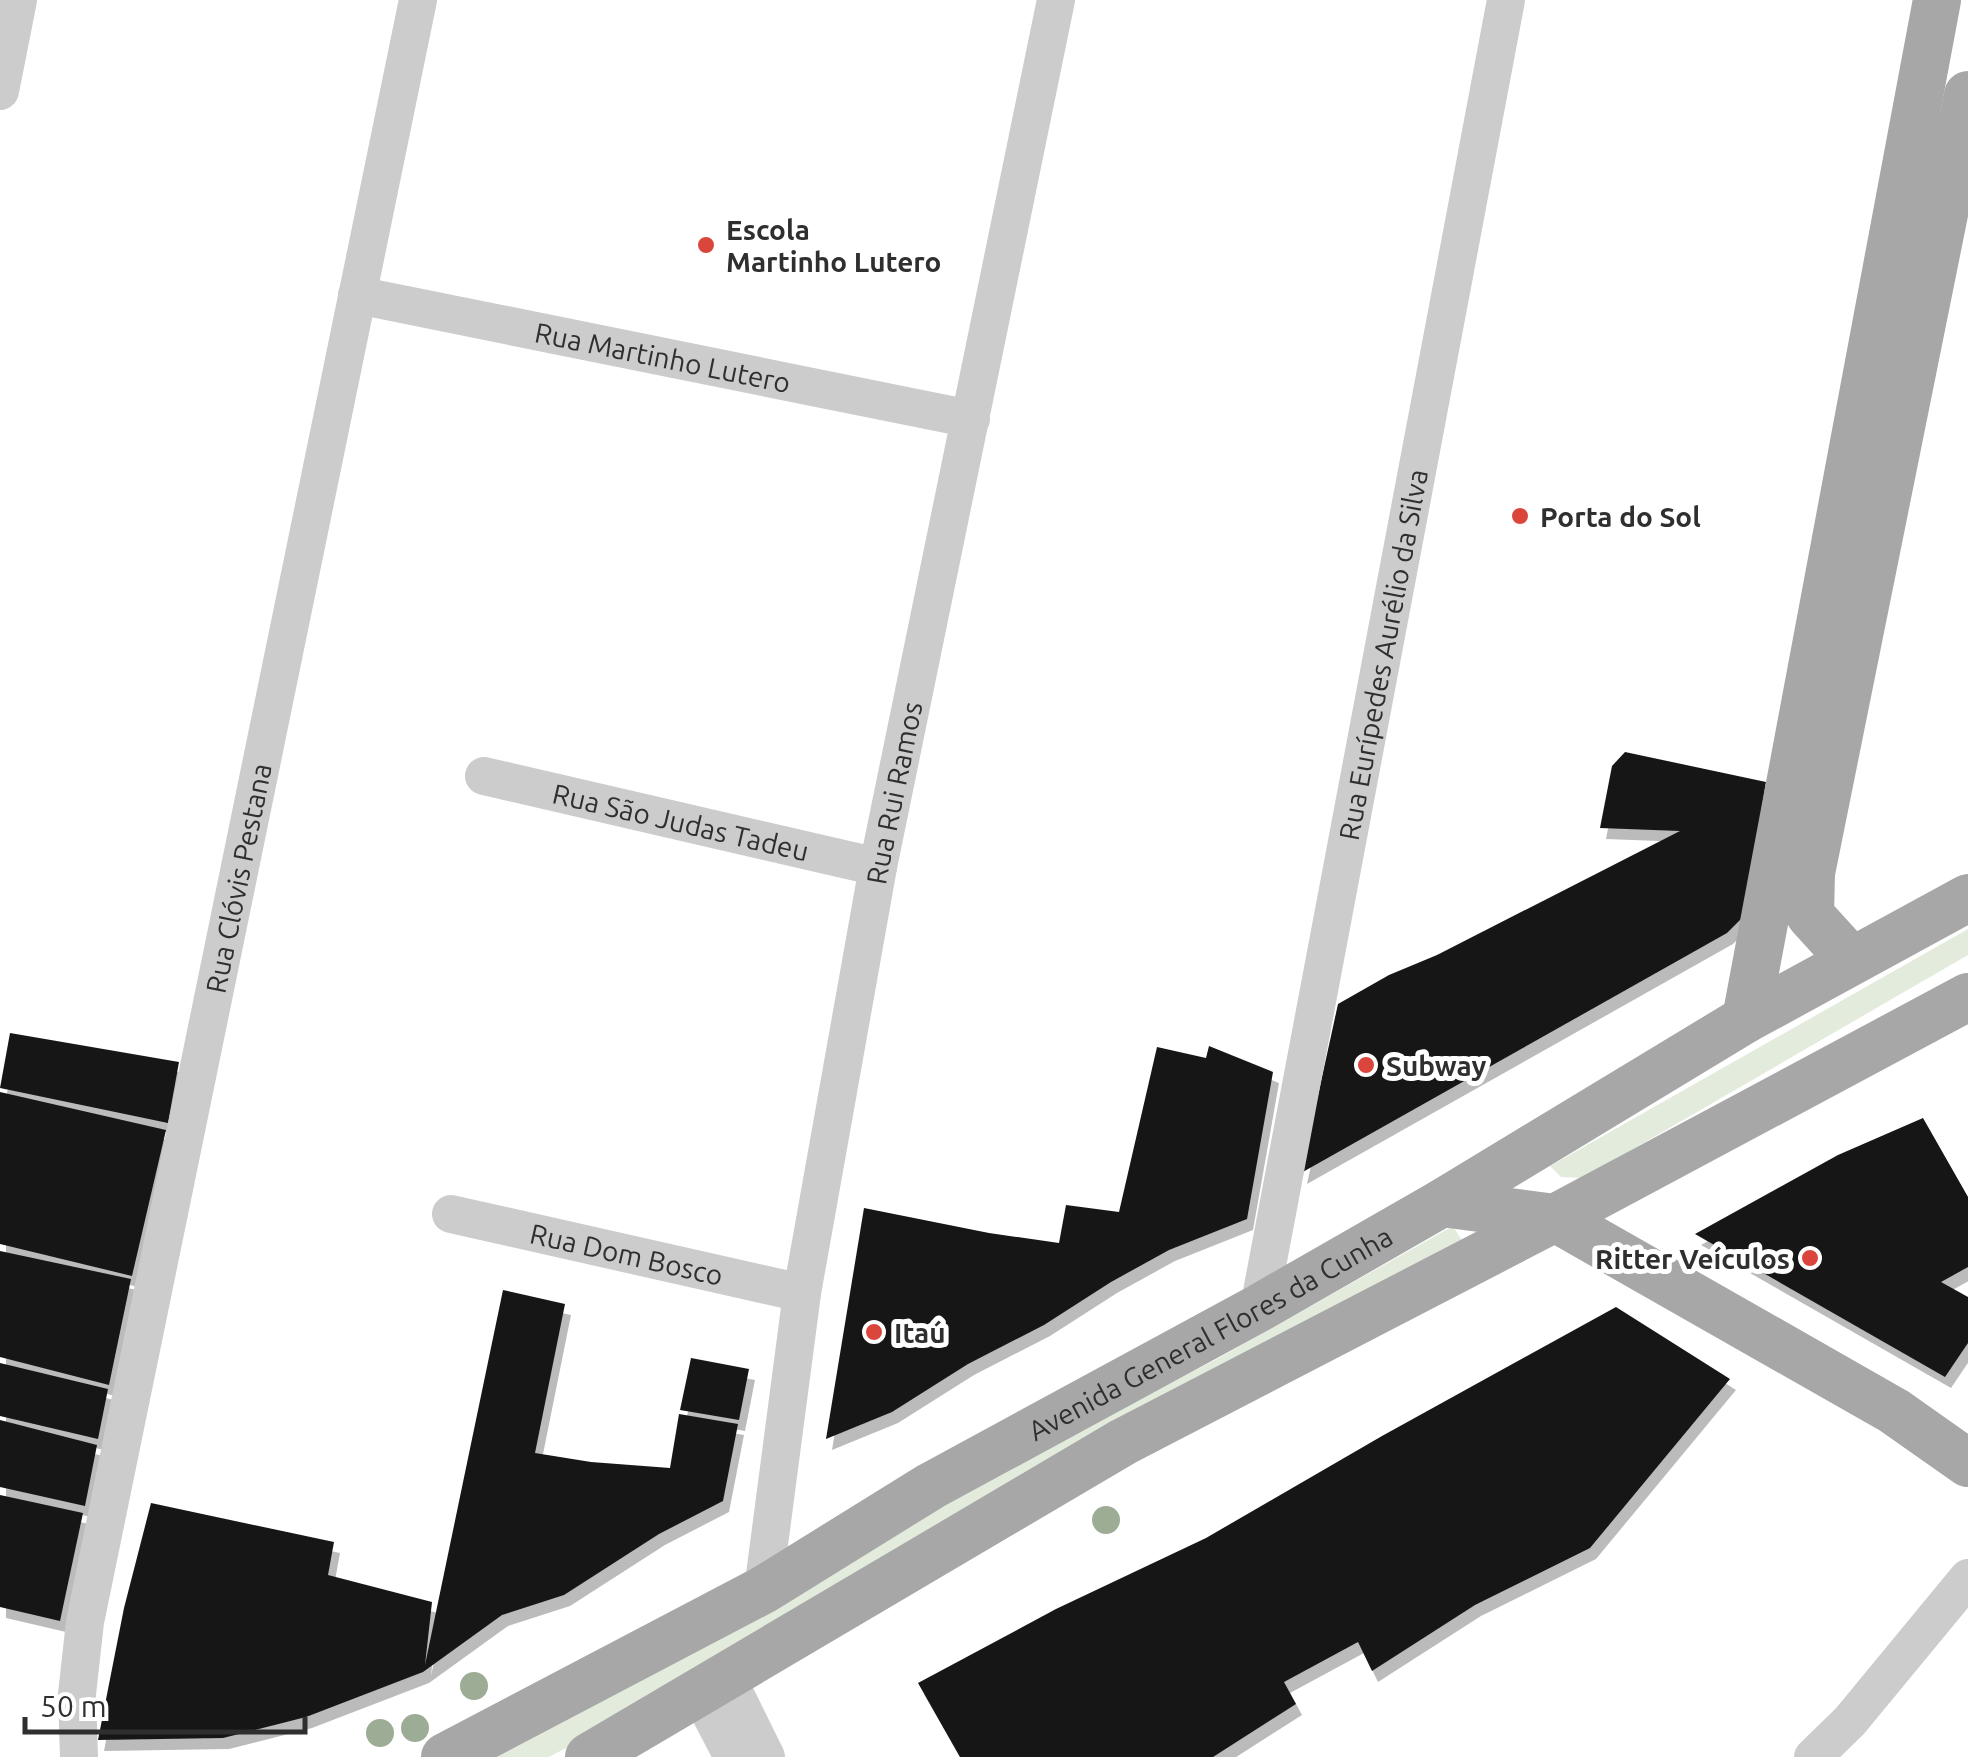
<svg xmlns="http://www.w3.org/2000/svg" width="1968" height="1757" viewBox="0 0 1968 1757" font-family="Ubuntu,sans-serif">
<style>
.green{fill:#e3ebdd}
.building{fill:#161616;filter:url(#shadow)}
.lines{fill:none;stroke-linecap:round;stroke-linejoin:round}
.minor{stroke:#ccc;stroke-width:38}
.major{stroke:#a7a7a7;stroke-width:48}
.tree{fill:#9dac95}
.poi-dot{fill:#db463c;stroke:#fff;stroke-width:4}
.labels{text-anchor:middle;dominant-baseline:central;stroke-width:10;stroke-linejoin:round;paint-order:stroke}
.poi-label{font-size:28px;font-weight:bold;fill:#2f2f2f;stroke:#fff;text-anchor:start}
.street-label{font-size:28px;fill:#2f2f2f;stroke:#fff}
</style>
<defs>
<filter id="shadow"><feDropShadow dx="6" dy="11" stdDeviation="0" flood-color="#0004"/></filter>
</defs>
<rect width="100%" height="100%" fill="#fff"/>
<path class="green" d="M1968,929V955L1583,1178L1561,1177L1550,1166Z
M1453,1226L1463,1242L700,1677L549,1757H495L991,1475L1217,1359Z"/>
<path class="building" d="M1625,752L1766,782L1744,916L1727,933L1301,1173L1338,1004L1389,975L1437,955L1680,831L1600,828L1612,766Z
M10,1033L179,1062L168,1123L0,1088Z
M1209,1046L1273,1072L1247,1219L1169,1250L1111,1282L1044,1325L968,1364L892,1412L826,1439L864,1208L989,1233L1059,1243L1066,1205L1119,1212L1157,1047L1206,1058Z
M0,1092L166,1130L132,1276L0,1244Z
M1923,1118L1968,1197V1267L1941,1282L1968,1297V1343L1945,1377L1695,1234L1838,1155Z
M0,1251L131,1279L109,1385L0,1357Z
M503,1290L565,1304L535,1453L591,1462L670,1468L679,1414L738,1424L723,1501L659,1534L564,1595L502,1615L423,1672L306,1717L223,1738L98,1740L124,1608L151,1503L334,1542L328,1575L432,1602L425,1665Z
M1616,1307L1730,1379L1590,1548L1475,1605L1372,1671L1358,1642L1284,1682L1296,1704L1213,1757H960L918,1683L1056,1609L1206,1538L1382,1436Z
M691,1358L749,1369L739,1420L680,1410Z
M0,1363L108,1389L98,1439L0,1416Z
M0,1420L97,1445L85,1506L0,1487Z
M0,1495L83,1513L60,1621L0,1607Z"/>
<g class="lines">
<g class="minor">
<path d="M0,91L18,0"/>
<path id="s1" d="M357,295L971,419"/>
<path id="s2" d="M484,776L878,867"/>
<path id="s3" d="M451,1214L802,1293"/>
<path id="s4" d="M1259,1308L1506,0"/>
<path id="s5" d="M763,1590L802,1293L878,867L1056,0"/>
<path d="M726,1676L766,1757"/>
<path d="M699,1692L733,1757"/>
<path id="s6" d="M79,1757L77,1694L85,1622L418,0"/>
<path d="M1813,1757L1850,1721L1968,1578"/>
</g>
<g class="major">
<path d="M1851,960L1810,915L1811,873L1968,95"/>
<path d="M1746,1019L1937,0"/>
<path d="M1442,1203L1555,1218L1894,1411L1968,1463"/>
<path id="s7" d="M445,1757L763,1590L931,1486L1259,1308L1442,1203L1746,1019L1968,898"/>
<path d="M589,1757L1123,1442L1555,1218L1968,997"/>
</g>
</g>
<g class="tree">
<circle cx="1106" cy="1520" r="14"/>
<circle cx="474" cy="1686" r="14"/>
<circle cx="415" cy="1728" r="14"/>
<circle cx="380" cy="1733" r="14"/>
</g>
<g class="poi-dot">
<circle cx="706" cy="245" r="10"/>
<circle cx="1520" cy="516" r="10"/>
<circle cx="1366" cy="1065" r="10"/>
<circle cx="1810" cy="1258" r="10"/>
<circle cx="874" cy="1332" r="10"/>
</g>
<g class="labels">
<g class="poi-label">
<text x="726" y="229">Escola<tspan x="726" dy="32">Martinho Lutero</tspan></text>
<text x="1540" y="516">Porta do Sol</text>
<text x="1386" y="1065">Subway</text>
<text x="1790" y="1258" text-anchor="end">Ritter Veículos</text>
<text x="894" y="1332">Itaú</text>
</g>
<g class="street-label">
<text stroke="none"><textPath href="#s1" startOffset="312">Rua Martinho Lutero</textPath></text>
<text stroke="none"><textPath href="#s4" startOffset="665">Rua Eurípedes Aurélio da Silva</textPath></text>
<text stroke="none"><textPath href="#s5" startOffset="808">Rua Rui Ramos</textPath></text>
<text stroke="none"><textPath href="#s2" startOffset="202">Rua São Judas Tadeu</textPath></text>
<text stroke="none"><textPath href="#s6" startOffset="895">Rua Clóvis Pestana</textPath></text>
<text stroke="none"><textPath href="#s3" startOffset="180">Rua Dom Bosco</textPath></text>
<text stroke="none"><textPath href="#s7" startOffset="875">Avenida General Flores da Cunha</textPath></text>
</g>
</g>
<path d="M25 1717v15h280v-15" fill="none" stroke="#2f2f2f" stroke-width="5"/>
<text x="40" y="1717" font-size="30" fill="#2f2f2f" stroke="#ffffff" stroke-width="8" paint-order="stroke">50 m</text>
</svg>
